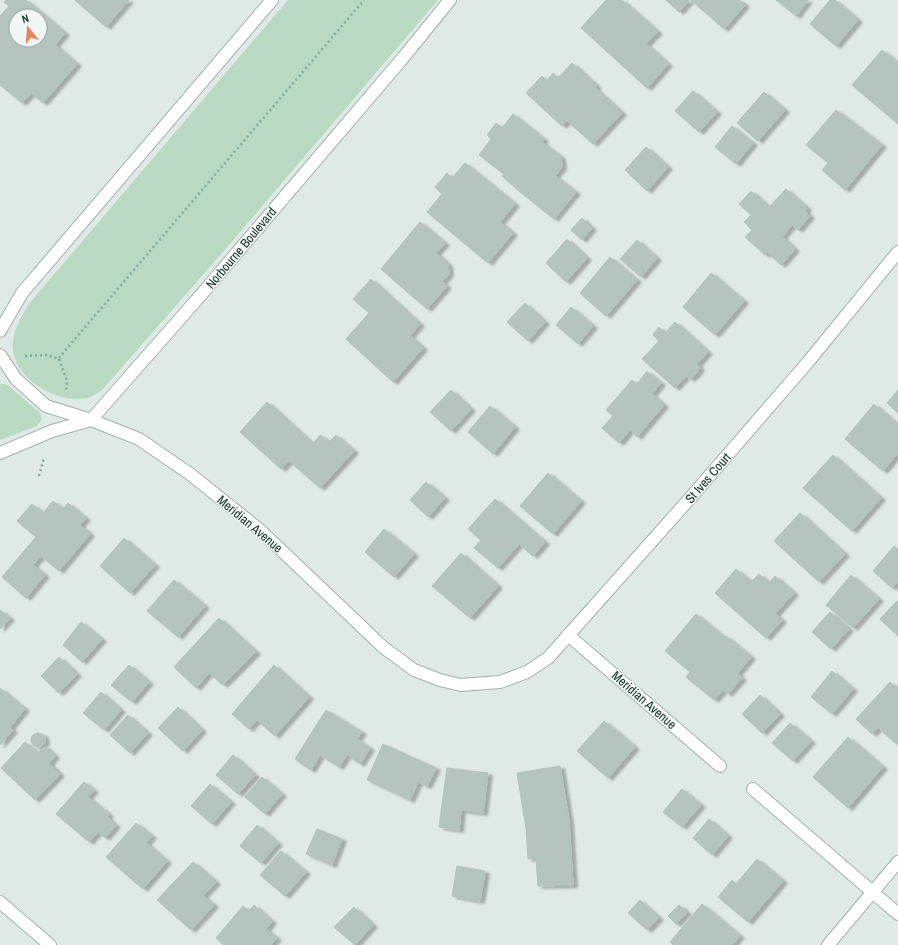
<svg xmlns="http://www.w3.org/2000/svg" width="898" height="945" viewBox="0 0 898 945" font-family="'Archivo Narrow',sans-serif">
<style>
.green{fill:#b9d9c2}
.building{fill:#b5c4be;stroke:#b2c2bc;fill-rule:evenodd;filter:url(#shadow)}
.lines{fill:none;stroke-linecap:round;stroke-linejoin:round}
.street-casing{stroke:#a2b0ac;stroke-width:14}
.secondary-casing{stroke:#9fb4ad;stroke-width:14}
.path{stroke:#81ab9f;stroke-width:2.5;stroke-dasharray:2 3;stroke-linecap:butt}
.street{stroke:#fff;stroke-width:12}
.secondary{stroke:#fff;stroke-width:12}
.labels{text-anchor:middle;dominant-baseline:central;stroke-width:3;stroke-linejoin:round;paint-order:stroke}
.street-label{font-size:13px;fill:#213832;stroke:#eff6f3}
</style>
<defs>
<filter id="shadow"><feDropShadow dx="4.5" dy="2.5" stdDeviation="1" flood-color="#0004"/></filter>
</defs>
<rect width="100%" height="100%" fill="#dfe9e5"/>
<path class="green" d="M288,0H438L235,238L103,389C99,392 93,397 87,398C60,404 21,383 14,355C9,337 20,319 28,305Z
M0,384H5L9,386L40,413L42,419L37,426L0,440Z"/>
<path class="building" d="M6,0H26L65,33L55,45L77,64L43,103L31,93L22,103L0,85V16L9,6L4,2ZM16,16H40V40H16Z
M75,0H129L106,27Z
M606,0H622L658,32L646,44L668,64L647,88L581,28Z
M666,0H690L679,12Z
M691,0H739L745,5L724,29Z
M776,0H808L796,16Z
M830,0H835L858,20L836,46L810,24Z
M882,50L898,63V124L852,85Z
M572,63L597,86L595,88L622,113L593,144L567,121L562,126L526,93L542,76L547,81L553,73L558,78Z
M693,91L717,112L699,132L675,111Z
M764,92L785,110L758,141L737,123Z
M836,110L882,145L845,190L822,170L828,163L806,145Z
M513,114L544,139L542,142L561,157L562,167L555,176L576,192L554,219L519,191L502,176L504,174L479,155L491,139L487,135L496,123L502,128Z
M732,126L753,143L736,164L715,147Z
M646,147L668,167L647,191L625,170Z
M465,163L515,204L500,222L513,233L488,263L427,212L442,194L435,187L447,173L452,178Z
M786,189L807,208L805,211L810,216L798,230L792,225L782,237L795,249L781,265L767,252L765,255L745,237L752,230L744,222L751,215L739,204L751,191L769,207Z
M582,218L592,228L582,240L571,230Z
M420,222L445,243L436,253L448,264L449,274L442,282L447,286L427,309L381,269Z
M567,239L587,258L566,282L546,263Z
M637,240L657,258L641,277L620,259Z
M610,257L637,280L606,316L580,293Z
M711,273L744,301L715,335L683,307Z
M371,279L420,324L410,336L423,348L393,382L346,339L369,313L353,299Z
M525,303L545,322L528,341L507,322Z
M571,307L593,326L578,344L556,325Z
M675,322L708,352L697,364L700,368L695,375L690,379L686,376L675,388L642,359L659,341L653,335L654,333L659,327L665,333Z
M647,371L661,383L652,394L664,405L637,437L630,430L619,443L602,428L613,416L606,410L632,380L637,384Z
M451,390L471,409L451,431L430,412Z
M898,390V413L887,403Z
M267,402L313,444L320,435L329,442L336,435L354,451L320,488L289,461L281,469L240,432Z
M874,404L898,425V453L883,471L845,439Z
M490,406L515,427L493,454L468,432Z
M833,455L881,498L852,531L803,488Z
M548,473L581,501L553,534L520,506Z
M426,482L445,498L428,517L410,500Z
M495,499L545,542L533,556L519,544L498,568L474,548L481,540L468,529Z
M53,501L63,509L68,503L86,518L80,525L90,534L59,571L41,556L33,565L45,575L26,598L2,577L36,537L17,521L32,504L43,513Z
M800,513L845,554L819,582L774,541Z
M384,529L414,554L394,577L365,552Z
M124,538L155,565L130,593L100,566Z
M894,546L898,549V581L892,588L873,571Z
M461,553L498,586L470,618L432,586Z
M736,569L751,582L759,574L769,583L775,576L794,593L775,614L782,620L766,638L715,593Z
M851,575L879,599L853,628L826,605Z
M174,580L205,606L178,637L147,611Z
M897,601L898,603V636L880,619Z
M0,610L10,618L0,629Z
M830,612L849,629L831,649L812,632Z
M696,614L725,638L726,636L751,657L737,674L742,678L728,694L723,690L714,700L686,677L690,672L665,651Z
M219,618L256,652L223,685L209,673L196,688L174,667Z
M81,622L102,639L82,662L63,645Z
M59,657L77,674L59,693L41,676Z
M129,665L149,682L132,702L111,685Z
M274,665L309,697L275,736L257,720L249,729L232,714Z
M832,671L853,689L832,714L811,697Z
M890,682L898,689V745L878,728L872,734L856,719Z
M0,688L25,709L10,727L13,730L0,745Z
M101,692L121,710L104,730L83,713Z
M760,695L780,714L762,733L742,714Z
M178,707L202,730L183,751L158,728Z
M326,710L362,732L357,739L370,748L360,764L347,755L339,767L320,755L311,770L295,759Z
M128,715L148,733L130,753L110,735Z
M604,721L635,747L608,778L577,751Z
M790,723L811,741L793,761L772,743Z
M31 740a7 7 0 1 1 14 0a7 7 0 1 1-14 0Z
M848,737L883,767L848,808L813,777Z
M25,742L38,753L45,746L55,756L49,763L60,774L35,800L1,768Z
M383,744L436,768L427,786L418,782L410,800L367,780Z
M233,755L255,775L238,794L216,775Z
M560,766L569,821L573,885L538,886L536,858L528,859L526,828L517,773Z
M447,768L488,773L483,813L461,810L459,830L439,827Z
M262,777L282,794L265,814L245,797Z
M84,782L94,790L88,797L109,814L107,817L116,825L105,838L98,832L89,842L56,814Z
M210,784L231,802L212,824L191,806Z
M682,789L701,805L682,827L663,812Z
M709,819L728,836L712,855L693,838Z
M136,823L152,836L146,843L167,861L143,889L106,857Z
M257,825L278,843L261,863L240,846Z
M317,829L342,839L332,865L306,854Z
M281,851L306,872L285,896L260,875Z
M757,859L783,881L748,922L718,897L732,880L736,884Z
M193,862L216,882L203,896L214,905L191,930L157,900Z
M457,866L485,871L480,901L452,896Z
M640,900L659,918L647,930L628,913Z
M702,904L740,936L732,945H674L670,942Z
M254,905L272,921L266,929L277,938L271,945H224L216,938L243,906L249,911Z
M679,905L687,912L676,924L668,916Z
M354,907L373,925L355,945L334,927Z"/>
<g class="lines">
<g class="street-casing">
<path id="street" d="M0,331L22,293L272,0
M0,355L16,379L46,406L91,420L139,439L190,474L261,531L383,647L414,670L440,680L461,685L500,682L527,672L548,658L692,496L808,362L898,252
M0,453L52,431L91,420L200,296L402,59L450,0
M568,635L720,766
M753,789L898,914
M828,945L898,862"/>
</g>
<g class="secondary-casing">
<path id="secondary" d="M0,902L50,945"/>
</g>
<path class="path" d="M25,356L47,355L58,359L364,0
M59,359L67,381L66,390
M39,476L44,458"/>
<use href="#street" class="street"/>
<use href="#secondary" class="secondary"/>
</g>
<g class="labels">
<g class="street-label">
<text transform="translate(241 248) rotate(-50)">Norbourne Boulevard</text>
<text transform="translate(708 478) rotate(-49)">St Ives Court</text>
<text transform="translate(250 524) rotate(40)">Meridian Avenue</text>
<text transform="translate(644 700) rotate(41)">Meridian Avenue</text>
</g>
</g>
<g transform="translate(28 28) rotate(343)"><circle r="19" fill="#eff6f3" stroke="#9daaa6"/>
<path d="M0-3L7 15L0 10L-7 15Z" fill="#e8835e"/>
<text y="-6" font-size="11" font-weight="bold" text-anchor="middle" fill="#213832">N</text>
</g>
</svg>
